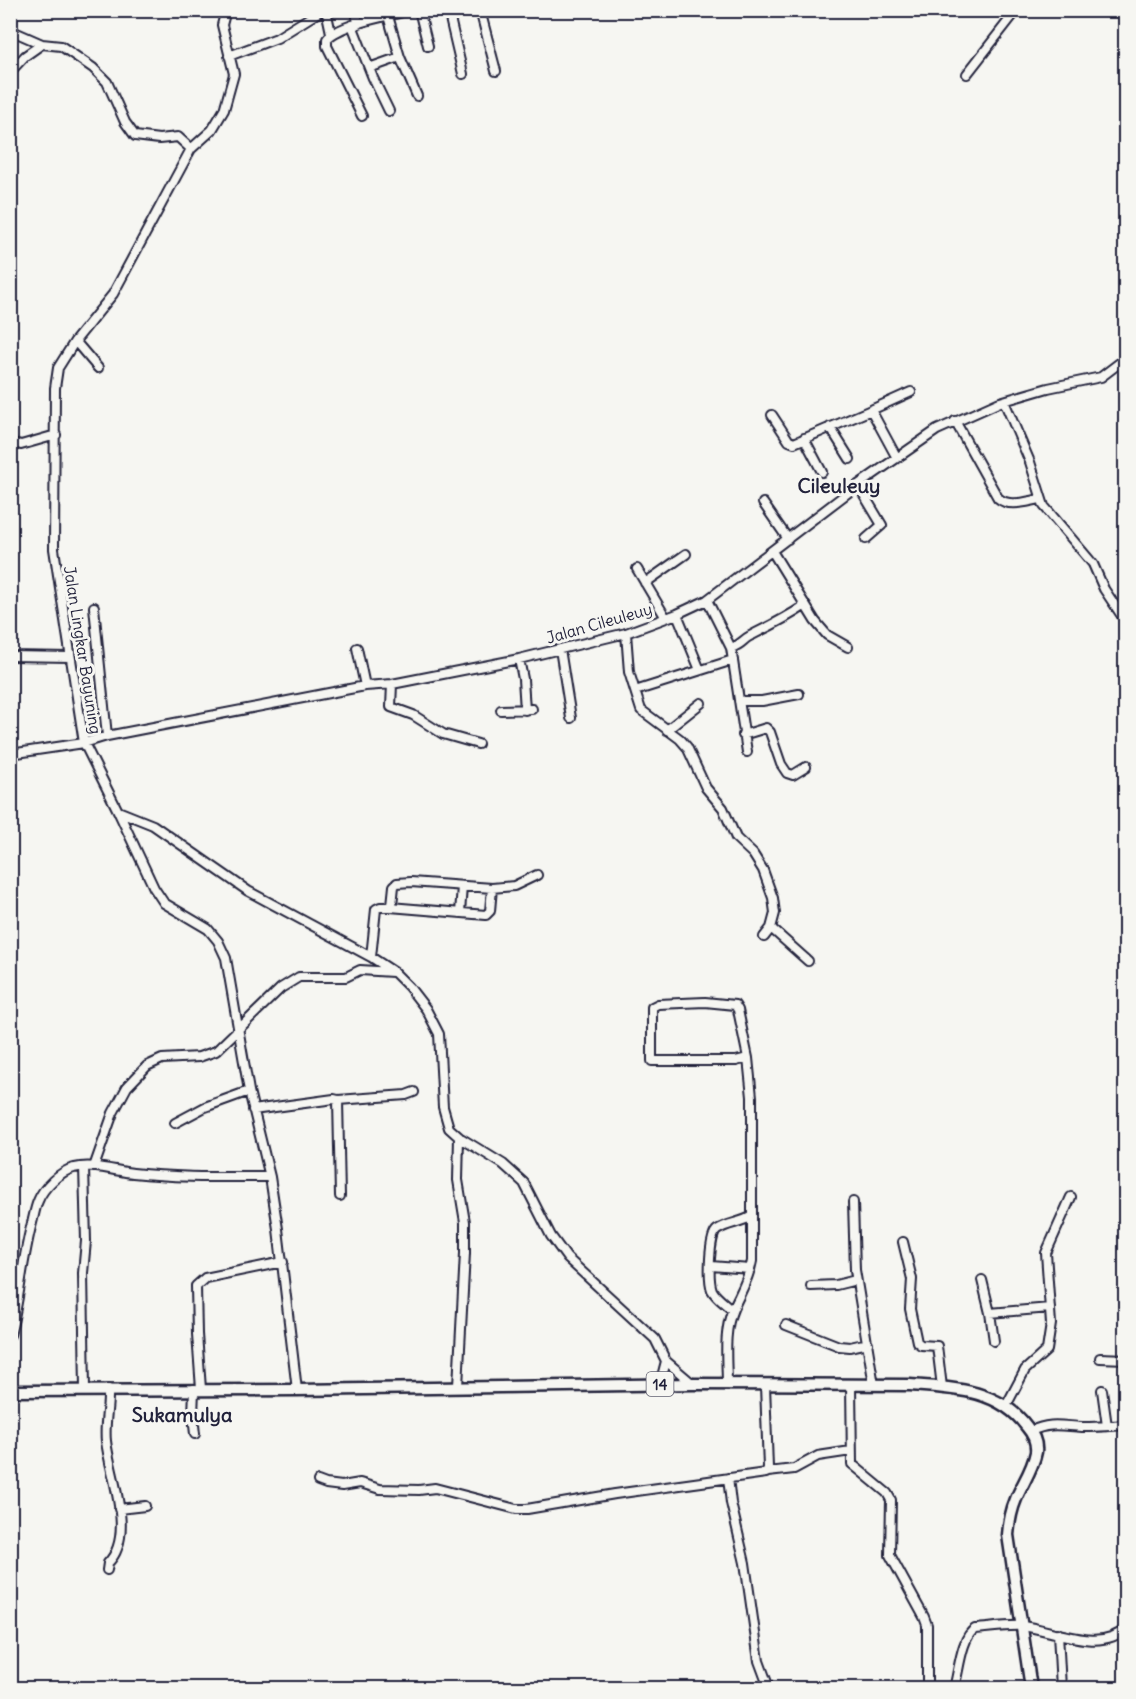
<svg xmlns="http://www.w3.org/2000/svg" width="1136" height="1699" viewBox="0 0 1136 1699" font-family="Delius,sans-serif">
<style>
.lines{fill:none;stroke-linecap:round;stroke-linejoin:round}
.minor-casing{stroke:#22223b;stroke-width:12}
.highway-casing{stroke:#22223b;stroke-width:15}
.minor{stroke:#f6f6f2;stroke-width:8}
.highway{stroke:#f6f6f2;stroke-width:10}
.labels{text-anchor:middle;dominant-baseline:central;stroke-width:6;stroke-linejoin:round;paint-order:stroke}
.shield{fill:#f6f6f2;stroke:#626272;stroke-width:1.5}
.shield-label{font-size:15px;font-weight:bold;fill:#22223b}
.street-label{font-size:16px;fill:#22223b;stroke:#f6f6f2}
.quarter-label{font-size:20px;font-weight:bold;fill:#22223b;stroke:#f6f6f2}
</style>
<rect width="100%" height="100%" fill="#f6f6f2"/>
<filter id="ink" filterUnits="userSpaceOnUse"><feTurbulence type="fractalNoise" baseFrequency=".0167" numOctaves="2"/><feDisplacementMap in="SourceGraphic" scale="12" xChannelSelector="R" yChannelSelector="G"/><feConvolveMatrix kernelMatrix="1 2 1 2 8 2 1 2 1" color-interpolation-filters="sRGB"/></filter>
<g filter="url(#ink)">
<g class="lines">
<g class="minor-casing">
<path id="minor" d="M226,10L222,25L234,74L224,110L212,130L191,149L113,294L75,341L58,368L55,388L54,549L84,743L118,811L153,825L248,891L371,957L394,972L409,987L426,1009L439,1034L443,1107L449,1128L459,1137L503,1164L524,1183L551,1236L567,1258L655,1339L666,1361L693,1384
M326,10L331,33
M356,10L358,24
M419,10L428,46
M448,10L463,74
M480,10L496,71
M388,16L400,57L417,96
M352,25L373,78L389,111
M10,30L42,44
M229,56L277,38L322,10
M369,68L400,57
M10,72L25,56L42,44L61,46L93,68L107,82L125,122L135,136L159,139L178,137L191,149
M967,74L1017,10
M362,116L327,46V39C339,24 392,15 412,10
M75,341L98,368
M1004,401L1030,462L1044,506L1093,564L1104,589L1126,622
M871,410L911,392
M772,415L789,441L794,443L871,410L897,458
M955,421L998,498C1009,508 1028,501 1041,499
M830,427L850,459
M804,438L822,472
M10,442L21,445L56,435
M858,485L882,525L866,539
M763,503L788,539
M772,551L815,621L827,635L848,647
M637,569L666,618
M645,583L686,554
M707,600L731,648L747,752
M94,607L107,736
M677,614L700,670
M626,633L629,672L641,710L680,739L687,747L706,788L723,808L736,838L753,854L763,870L773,898L775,913L771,928L764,937
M357,648L365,686
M731,648C743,644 742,640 750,636C770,626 785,619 804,606
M560,649L571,718
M10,656L70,657
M519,659L523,679L525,710
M392,684L391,707L413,715L443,734L478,744
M635,691L733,660
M739,701H762L799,694
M501,710L532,709
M667,730L701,703
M743,735L766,728L770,732L781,764L787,773L793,775L806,767
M10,754L84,743L107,736L365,686L392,684L519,659L626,633L677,614L707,600L858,485L937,430L1000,402L1048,388L1101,377L1126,358
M118,811L154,888L164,903L208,929L218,941L226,958L249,1091L270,1177L278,1229L297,1390
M390,907L486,915L490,911L492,888
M460,913L462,886
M771,928L808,961
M371,957L376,909L380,907H390L392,905L394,886L397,883L411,882L492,888L514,886L537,875
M338,1100L406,1095L414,1092
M253,1110L334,1099L338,1100L340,1196
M175,1123L205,1107L249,1091
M84,1167L86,1241L83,1273L85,1389
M94,1167L113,1113L127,1087L147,1066L162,1059L199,1057L216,1051L281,988L299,977H346L360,970L393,972
M853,1202L855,1270L874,1385
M903,1242L912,1279L910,1309L917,1342L921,1345L937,1346L942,1387
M711,1266L750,1269
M982,1280L990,1313
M811,1286L836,1285L856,1280
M732,1310C726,1304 716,1298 712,1290C708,1280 709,1236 717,1230C727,1223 741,1223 752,1216
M786,1325L839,1346L850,1347L868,1343
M10,1335C20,1298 22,1260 32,1223C34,1216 35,1208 38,1201C43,1188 60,1171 74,1168C93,1163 114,1171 133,1173C178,1178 224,1177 270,1177
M994,1341L990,1313L1050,1308
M1100,1358L1126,1359
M660,1384L666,1361
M727,1385C727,1361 723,1332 733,1309C740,1293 749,1279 752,1261V1097L748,1058L736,1061H652V1007L658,1004L705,1002L735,1005L738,1010L748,1058
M851,1385L852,1464L887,1493L891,1500L890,1555L924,1617L927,1625V1688
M458,1386L465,1253V1222L458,1180L459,1137
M194,1389L193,1416L195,1434
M201,1389L197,1334L196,1286L205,1278L283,1262
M1102,1390L1107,1426
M1006,1406L1025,1370L1047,1350L1051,1324L1046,1253L1071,1197
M1031,1431C1050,1422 1062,1426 1082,1427C1097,1427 1111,1426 1126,1425
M768,1472L794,1469L818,1456L851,1451
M728,1478L731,1503L745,1563L759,1661L769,1688
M318,1481L326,1484L342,1486L360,1483L380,1489L419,1490L435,1488L516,1509H527L615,1494L766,1473L768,1468L765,1385
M119,1509L145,1506
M107,1570L108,1563C136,1535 110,1476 106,1441C104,1424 109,1406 108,1389
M1058,1633L1061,1688
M954,1688C959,1672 961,1637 975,1629C990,1628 1007,1625 1022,1626C1053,1629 1100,1654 1126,1628"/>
</g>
<g class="highway-casing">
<path id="highway" d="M10,1391L297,1390L693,1384L910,1385C953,1388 999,1389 1027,1427C1033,1434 1037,1443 1036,1452C1033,1469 1022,1484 1016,1499C1011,1511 1009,1522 1008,1535L1031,1688"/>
</g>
<use href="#minor" class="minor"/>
<use href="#highway" class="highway"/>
</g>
</g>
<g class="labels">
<rect class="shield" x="646.5" y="1372" width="27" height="24" rx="4.5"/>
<g class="shield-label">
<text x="660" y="1384">14</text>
</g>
<g class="street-label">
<text transform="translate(599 623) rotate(-16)">Jalan Cileuleuy</text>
<text transform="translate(83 650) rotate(81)">Jalan Lingkar Bayuning</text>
</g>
<g class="quarter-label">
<text x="839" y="485">Cileuleuy</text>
<text x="182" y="1414">Sukamulya</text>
</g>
</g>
<rect width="1136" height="1699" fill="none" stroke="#f6f6f2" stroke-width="36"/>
<rect x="18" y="18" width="1100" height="1663" fill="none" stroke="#22223b" stroke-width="2" filter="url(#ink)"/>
</svg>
